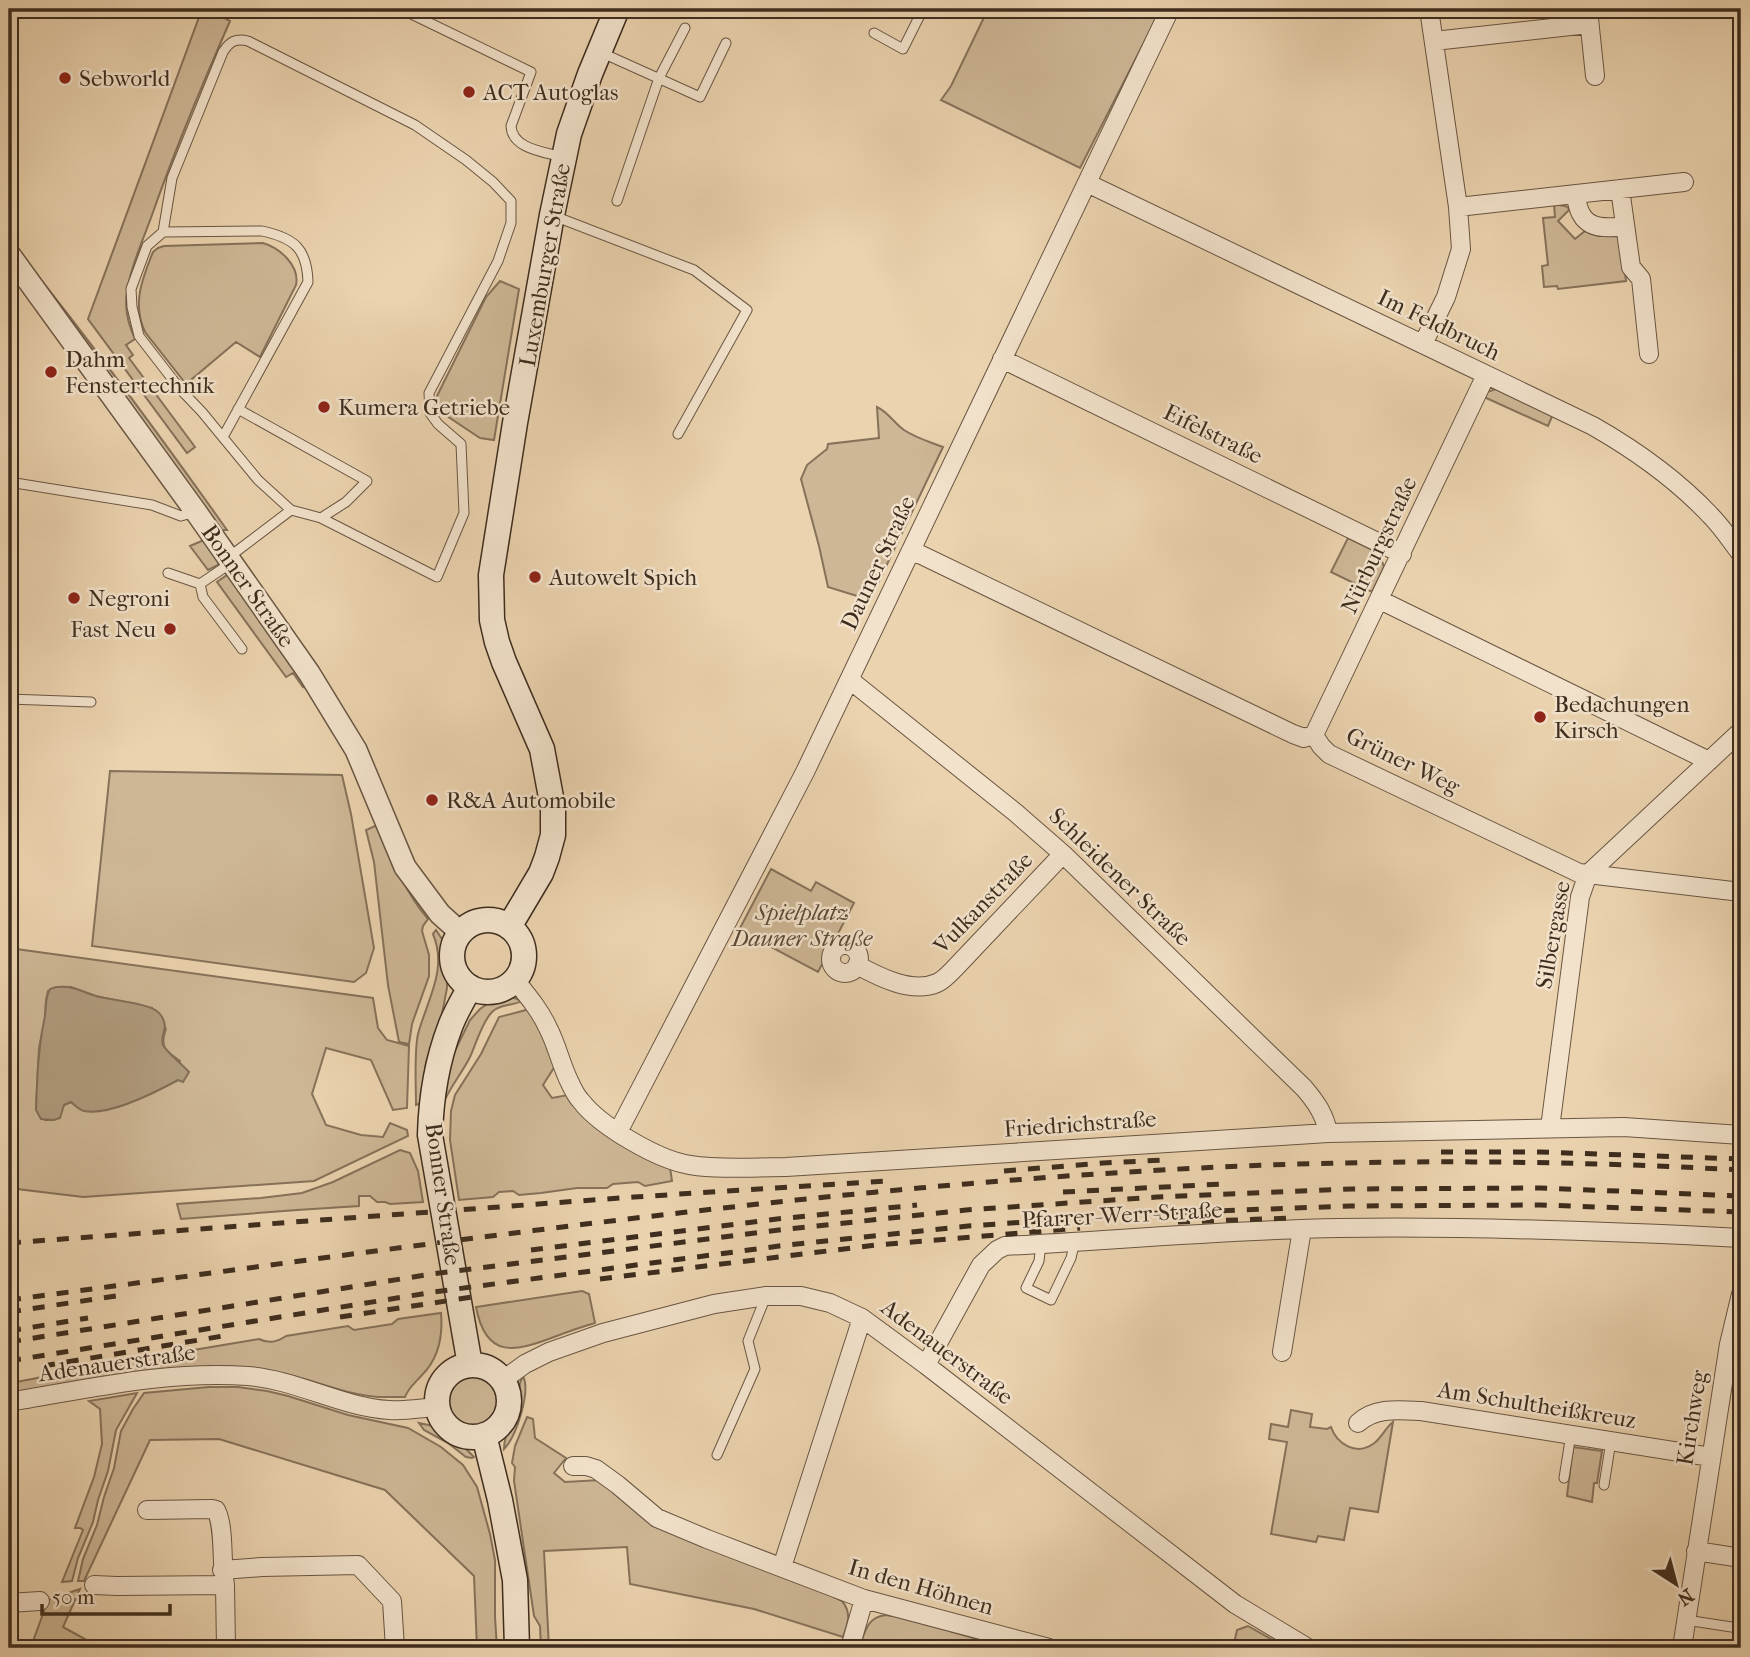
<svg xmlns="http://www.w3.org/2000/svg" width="1750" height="1657" viewBox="0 0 1750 1657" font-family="'IM FELL French Canon',serif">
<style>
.green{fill:#ceb796;stroke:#86725a;stroke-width:2;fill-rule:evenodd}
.water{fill:#b09b7e;stroke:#826f58;stroke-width:2}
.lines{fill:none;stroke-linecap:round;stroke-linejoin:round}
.service-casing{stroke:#695642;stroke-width:11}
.minor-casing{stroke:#695642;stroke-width:20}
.tertiary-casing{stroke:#695642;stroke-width:24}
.secondary-casing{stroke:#3e2d1e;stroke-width:27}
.service{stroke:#f2e2cb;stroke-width:9}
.minor{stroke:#f2e2cb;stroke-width:18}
.tertiary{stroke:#f2e2cb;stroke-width:21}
.secondary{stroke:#f2e2cb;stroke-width:24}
.rail{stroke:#3e2d1e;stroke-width:5;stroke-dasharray:12 12;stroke-linecap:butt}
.poi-dot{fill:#8f2418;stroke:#f2e2cb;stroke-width:2.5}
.labels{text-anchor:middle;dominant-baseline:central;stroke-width:5;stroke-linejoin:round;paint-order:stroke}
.poi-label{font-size:23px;fill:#3e2d1e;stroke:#f2e2cb;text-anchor:start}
.street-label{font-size:23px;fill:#3e2d1e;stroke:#f2e2cb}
.park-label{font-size:23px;font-style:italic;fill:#5b4936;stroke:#f2e2cb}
</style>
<rect width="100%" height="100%" fill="#ebd3af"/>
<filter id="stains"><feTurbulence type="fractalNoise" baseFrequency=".00286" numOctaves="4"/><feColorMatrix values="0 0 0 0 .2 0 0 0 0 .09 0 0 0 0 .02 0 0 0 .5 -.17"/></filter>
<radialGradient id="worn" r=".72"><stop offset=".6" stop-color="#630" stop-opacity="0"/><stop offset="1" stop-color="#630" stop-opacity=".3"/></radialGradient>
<path class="green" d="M202,9H208L230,21C202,85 175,149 152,215C143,240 131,266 127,292C124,309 128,324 135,339L126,345L133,355L129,358L195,447L187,453L88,319Z
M988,9H1161L1080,168L941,100L951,86Z
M1554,204L1565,206L1570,209L1558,221L1575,239L1585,231L1598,236H1621L1626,281L1558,289L1557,286L1544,287L1542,266L1548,265L1543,218L1555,217Z
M263,243C280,248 300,266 296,285L260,357L236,342L186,384L145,332C132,304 142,279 153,252L158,248L164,246Z
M29,265C98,351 163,440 227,530H221Z
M500,281L519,289L494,440L480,438L444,414L437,402V396L486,297Z
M1496,389L1553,414L1548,426L1484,397L1487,392Z
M877,407C888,412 894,423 904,430C916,438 930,442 943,447L870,600L828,587L819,546L801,479L807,465L827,449L828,444L879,438Z
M1348,538L1379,553L1384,567L1372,592L1331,572Z
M204,540L219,561L218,565L208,570L190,546Z
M227,575L230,577L307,688L303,687L293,673L286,677L217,582Z
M110,771L342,775L351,814L374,948L366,973L354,982L92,946Z
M375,826L379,827C392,860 405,892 428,919L423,926L422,931L429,955V976L412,1024L409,1044L399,1042L388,985L374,862L366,830Z
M771,869L811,891L816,882L854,903L818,972L739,930Z
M436,930L442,939L443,964L447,976V988L442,1014L426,1063L421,1103L416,1105C416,1086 414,1052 418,1034C427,1000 448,970 433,934Z
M9,948L373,998L378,1028L387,1040L409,1046L407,1108L393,1110L371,1060L326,1048L312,1094L326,1125L361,1135L383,1137L390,1123L407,1130L408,1136L314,1181L83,1197L9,1188ZM71,987L95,996L152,1008L166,1029C159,1047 166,1051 180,1061L178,1080L152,1093L118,1107L80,1109L71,1102L64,1105L54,1120H45L36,1110L39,1048L45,1020L46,1000L48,991Z
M506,997H512L522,1001C513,1006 499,1004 492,1012C482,1022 476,1044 470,1057C462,1073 450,1087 443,1104L451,1059L470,1020L480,1009L493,1000Z
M530,1009L541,1026L555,1066L543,1085L552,1098L568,1095C597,1137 625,1149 670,1167L672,1181L645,1186L638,1182L613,1184L607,1188H577L541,1193L519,1195L513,1191L499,1192L493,1197L459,1200L450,1140L451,1111L455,1095L481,1054L499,1017Z
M400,1150L410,1153L418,1171L423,1202L390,1204L385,1202H377L370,1196H359V1206L297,1210L181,1219L177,1204L261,1198L302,1193L333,1182Z
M582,1291L589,1294L595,1323C581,1327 567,1332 554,1337C514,1352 486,1359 476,1307Z
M441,1313C443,1336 439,1358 422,1375C416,1382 408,1388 405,1397C396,1397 387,1397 378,1397C352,1395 328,1386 304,1379C274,1371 244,1366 213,1366L9,1393V1383C38,1379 67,1370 97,1366C109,1364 117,1370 128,1361L259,1339C269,1344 277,1342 286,1336L348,1326L354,1330L392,1324L398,1319Z
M446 1401a27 27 0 1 1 54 0a27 27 0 1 1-54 0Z
M523,1376C531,1392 516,1437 504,1449C504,1431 514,1426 518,1411C520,1398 516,1388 523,1376Z
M209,1387H238L267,1391L288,1396L348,1415L408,1428L441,1447L463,1465L477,1487L490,1534L495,1560V1617L497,1648H477L474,1576L385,1490L219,1439L150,1440L84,1581H78L83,1559L97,1525L104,1497L114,1468L121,1431L133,1409L144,1393Z
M137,1393L116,1430L108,1471L98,1500L93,1522L78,1558L72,1581L62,1582L83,1530L80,1528H75L94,1477L102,1444L100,1409L89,1401Z
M1291,1410L1312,1414L1310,1427L1327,1429L1331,1427C1337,1444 1356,1456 1373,1444C1381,1439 1385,1428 1393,1422L1378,1512L1350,1508L1344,1540L1318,1536L1316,1542L1271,1534L1287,1442L1269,1439L1271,1424L1288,1427Z
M527,1417L533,1419L535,1438L566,1458L554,1473L565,1482L601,1480L842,1601C852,1613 848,1623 843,1637L754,1609L630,1584L627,1547L544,1551L549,1648H541L540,1626L534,1616L514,1481L515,1467L512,1463L515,1446Z
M419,1423L433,1426L448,1439L465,1448L474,1457L472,1458L466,1457L448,1443L424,1430Z
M1573,1447L1602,1451L1597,1483H1594L1592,1502L1567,1496Z
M80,1589L63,1627L101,1648H33L32,1644L48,1600Z
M886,1615L891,1616L894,1615L945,1625L949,1631L1001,1646L1006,1643L1028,1648H881L861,1642C866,1628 869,1617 886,1615Z
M1248,1626L1287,1648H1233L1237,1630Z"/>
<path class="water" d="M56,987C61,987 67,986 72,988C79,989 86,993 93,995C109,1001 151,1002 160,1014C171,1028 159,1034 163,1045C165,1051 183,1065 189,1072L183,1082L178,1080C156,1092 109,1116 84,1111C79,1110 75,1105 71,1102L64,1105L60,1118L54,1120L41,1119L36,1110C37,1080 38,1050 44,1021C47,1010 44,999 50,989Z"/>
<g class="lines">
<g class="service-casing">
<path id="service" d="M401,9L531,72L511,126C512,149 545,152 562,157
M874,33L903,49L923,9
M600,52L700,97L726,43
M617,201L659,78L685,28
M554,216L694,270L747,310L678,434
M163,232L172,178L223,52C230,41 236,38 248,41L415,125L466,160L493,182L511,201V223L498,261L429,393L430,413L438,424L461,444L464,513L437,577L321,518L291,510L229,557
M238,409L367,481L346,502L321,518
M223,437L308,282C307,248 294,238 262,231L163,232L147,246L131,289L132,307L139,336L180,389L202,412L258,480L291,510
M9,482L152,505L181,516L195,512
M231,563L200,584L203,597L242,649
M168,573L200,584
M9,699L91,702
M9,941L11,942
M1041,1244L1039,1261L1026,1288L1051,1300L1071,1258L1075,1241
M717,1455L755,1369L748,1341L766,1296
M1564,1478L1571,1434
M1604,1485L1611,1441
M1686,1620L1738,1628"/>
</g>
<g class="minor-casing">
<path id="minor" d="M1588,9L1595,76
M9,18L11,9
M1434,41L1589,24
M1087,183L1593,426C1635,450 1677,480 1710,515C1722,527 1731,541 1741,554
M1620,189L1631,267L1641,279L1649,354
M1576,195C1579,227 1597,230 1625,226
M1458,207L1684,182
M1423,344L1446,297L1461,249L1458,207L1429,9
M1002,359L1402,554
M911,550L1293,734L1304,738L1314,735
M1380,600L1709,761
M850,680L1016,813L1063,854L1304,1088C1316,1102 1325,1115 1328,1133
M1314,735L1321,746L1329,754L1579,873L1741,892
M1314,735L1486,375
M831 959a14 14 0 1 1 28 0a14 14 0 1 1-28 0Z
M857,965C879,977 912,994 937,983C944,980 949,974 954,969L1063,854
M515,980C527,995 540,1010 548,1028C557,1045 561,1065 570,1083C573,1089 576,1096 581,1101C600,1126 658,1160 690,1165C721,1170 754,1167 786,1167L1328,1133L1624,1127L1741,1135
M1550,1128L1580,897L1588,874L1741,731
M618,1132L805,772L1170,9
M1282,1352L1302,1229
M926,1365L981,1265L997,1250L1005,1246C1116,1240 1227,1230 1339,1228C1473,1226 1607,1231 1741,1238
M503,1380L525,1364L549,1352L603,1333L714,1304L766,1296H801L830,1303L862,1318L926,1365L1235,1604L1308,1648
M9,1402C88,1389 168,1370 248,1376C297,1380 341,1407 389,1410C405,1411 422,1408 437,1407
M1358,1423C1375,1407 1399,1410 1421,1411L1711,1457
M573,1466H586L596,1469L618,1485L657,1518L707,1539L864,1599L1049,1648
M1696,1551L1741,1558
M782,1567L862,1318
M222,1570L262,1567L358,1565L392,1601L395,1648
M94,1585L117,1586L225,1585C221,1564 225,1527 216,1510L212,1509L147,1510
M225,1585L226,1648
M9,1603L40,1601
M850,1648L864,1599
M1682,1648L1729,1344L1741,1294"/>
</g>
<g class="tertiary-casing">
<path id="tertiary" d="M9,254L196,512L309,673L356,750L405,867L440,914L460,932"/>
</g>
<g class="secondary-casing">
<path id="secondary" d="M452 956a36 36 0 1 1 72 0a36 36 0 1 1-72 0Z
M509,927L541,873L547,857L553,835V808L542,749L504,662L497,642L492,620L491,575L515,423L552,215L564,158L569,134L590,74L617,9
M470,1365L430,1135C431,1098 437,1061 450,1027C455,1013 463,1000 470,987
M437 1401a36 36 0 1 1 72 0a36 36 0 1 1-72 0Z
M484,1435L500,1500L515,1580L517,1648"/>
</g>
<use href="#service" class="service"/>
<use href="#minor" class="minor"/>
<use href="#tertiary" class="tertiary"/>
<use href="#secondary" class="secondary"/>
<path class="rail" d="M1441,1152H1540L1741,1159
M1004,1171L1103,1163L1164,1160
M1063,1192L1224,1184
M1178,1222L1294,1218
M9,1243L634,1197L885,1181
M531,1250L777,1219L917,1205
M600,1279L876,1245L1080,1228
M9,1300C405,1248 800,1188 1199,1168C1379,1159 1561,1160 1741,1170
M9,1312L116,1296
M340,1317L479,1296
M9,1331L88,1318
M9,1342L432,1274L779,1230L966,1210L1157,1197L1352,1189L1541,1188L1741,1196
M9,1361L434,1292L779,1246L968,1226L1158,1213L1350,1206L1541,1205L1741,1212
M43,1366L223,1336"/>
</g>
<g class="poi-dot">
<circle cx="65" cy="78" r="7"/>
<circle cx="469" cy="92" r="7"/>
<circle cx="51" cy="372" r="7"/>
<circle cx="324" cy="407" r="7"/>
<circle cx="535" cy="577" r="7"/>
<circle cx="74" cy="598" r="7"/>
<circle cx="170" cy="629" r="7"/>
<circle cx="1540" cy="717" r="7"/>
<circle cx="432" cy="800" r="7"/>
</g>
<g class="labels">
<g class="poi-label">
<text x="79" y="78">Sebworld</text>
<text x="483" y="92">ACT Autoglas</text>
<text x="65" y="359">Dahm<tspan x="65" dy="26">Fenstertechnik</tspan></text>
<text x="338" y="407">Kumera Getriebe</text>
<text x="549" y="577">Autowelt Spich</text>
<text x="88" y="598">Negroni</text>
<text x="156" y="629" text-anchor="end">Fast Neu</text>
<text x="1554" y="704">Bedachungen<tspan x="1554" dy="26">Kirsch</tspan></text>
<text x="446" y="800">R&amp;A Automobile</text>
</g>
<g class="street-label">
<text transform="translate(545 265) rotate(-80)">Luxemburger Straße</text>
<text transform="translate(1439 325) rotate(26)">Im Feldbruch</text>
<text transform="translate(1213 434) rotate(26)">Eifelstraße</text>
<text transform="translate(1379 545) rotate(-65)">Nürburgstraße</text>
<text transform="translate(878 563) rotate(-65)">Dauner Straße</text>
<text transform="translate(248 586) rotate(55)">Bonner Straße</text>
<text transform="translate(1403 761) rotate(26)">Grüner Weg</text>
<text transform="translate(1120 877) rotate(44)">Schleidener Straße</text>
<text transform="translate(983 903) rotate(-46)">Vulkanstraße</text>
<text transform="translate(1553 935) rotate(-80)">Silbergasse</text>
<text transform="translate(1080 1124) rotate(-4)">Friedrichstraße</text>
<text transform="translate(443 1194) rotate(82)">Bonner Straße</text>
<text transform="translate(1122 1215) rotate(-3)">Pfarrer-Werr-Straße</text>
<text transform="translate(947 1352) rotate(37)">Adenauerstraße</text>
<text transform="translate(117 1363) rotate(-8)">Adenauerstraße</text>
<text transform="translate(1537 1405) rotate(9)">Am Schultheißkreuz</text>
<text transform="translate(1692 1418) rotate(-81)">Kirchweg</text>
<text transform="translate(921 1587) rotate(16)">In den Höhnen</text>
</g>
<g class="park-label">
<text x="802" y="912">Spielplatz<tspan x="802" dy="26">Dauner Straße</tspan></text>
</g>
</g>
<rect width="1750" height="1657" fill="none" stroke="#ebd3af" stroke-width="35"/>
<rect x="10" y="10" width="1729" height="1636" fill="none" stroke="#3e2d1e" stroke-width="3.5"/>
<rect x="18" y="18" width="1715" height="1622" fill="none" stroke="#3e2d1e" stroke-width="2"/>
<g transform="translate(1676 1584) rotate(144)" stroke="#f2e2cb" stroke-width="5" paint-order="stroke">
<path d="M0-5L12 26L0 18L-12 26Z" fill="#3e2d1e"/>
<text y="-10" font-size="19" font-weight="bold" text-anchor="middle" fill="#3e2d1e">N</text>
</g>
<path d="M42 1604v10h128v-10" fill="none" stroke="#3e2d1e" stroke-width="3.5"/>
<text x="52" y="1604" font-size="21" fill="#3e2d1e" stroke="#f2e2cb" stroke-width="5" paint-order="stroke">50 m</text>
<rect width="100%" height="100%" filter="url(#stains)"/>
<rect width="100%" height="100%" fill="url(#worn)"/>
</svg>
